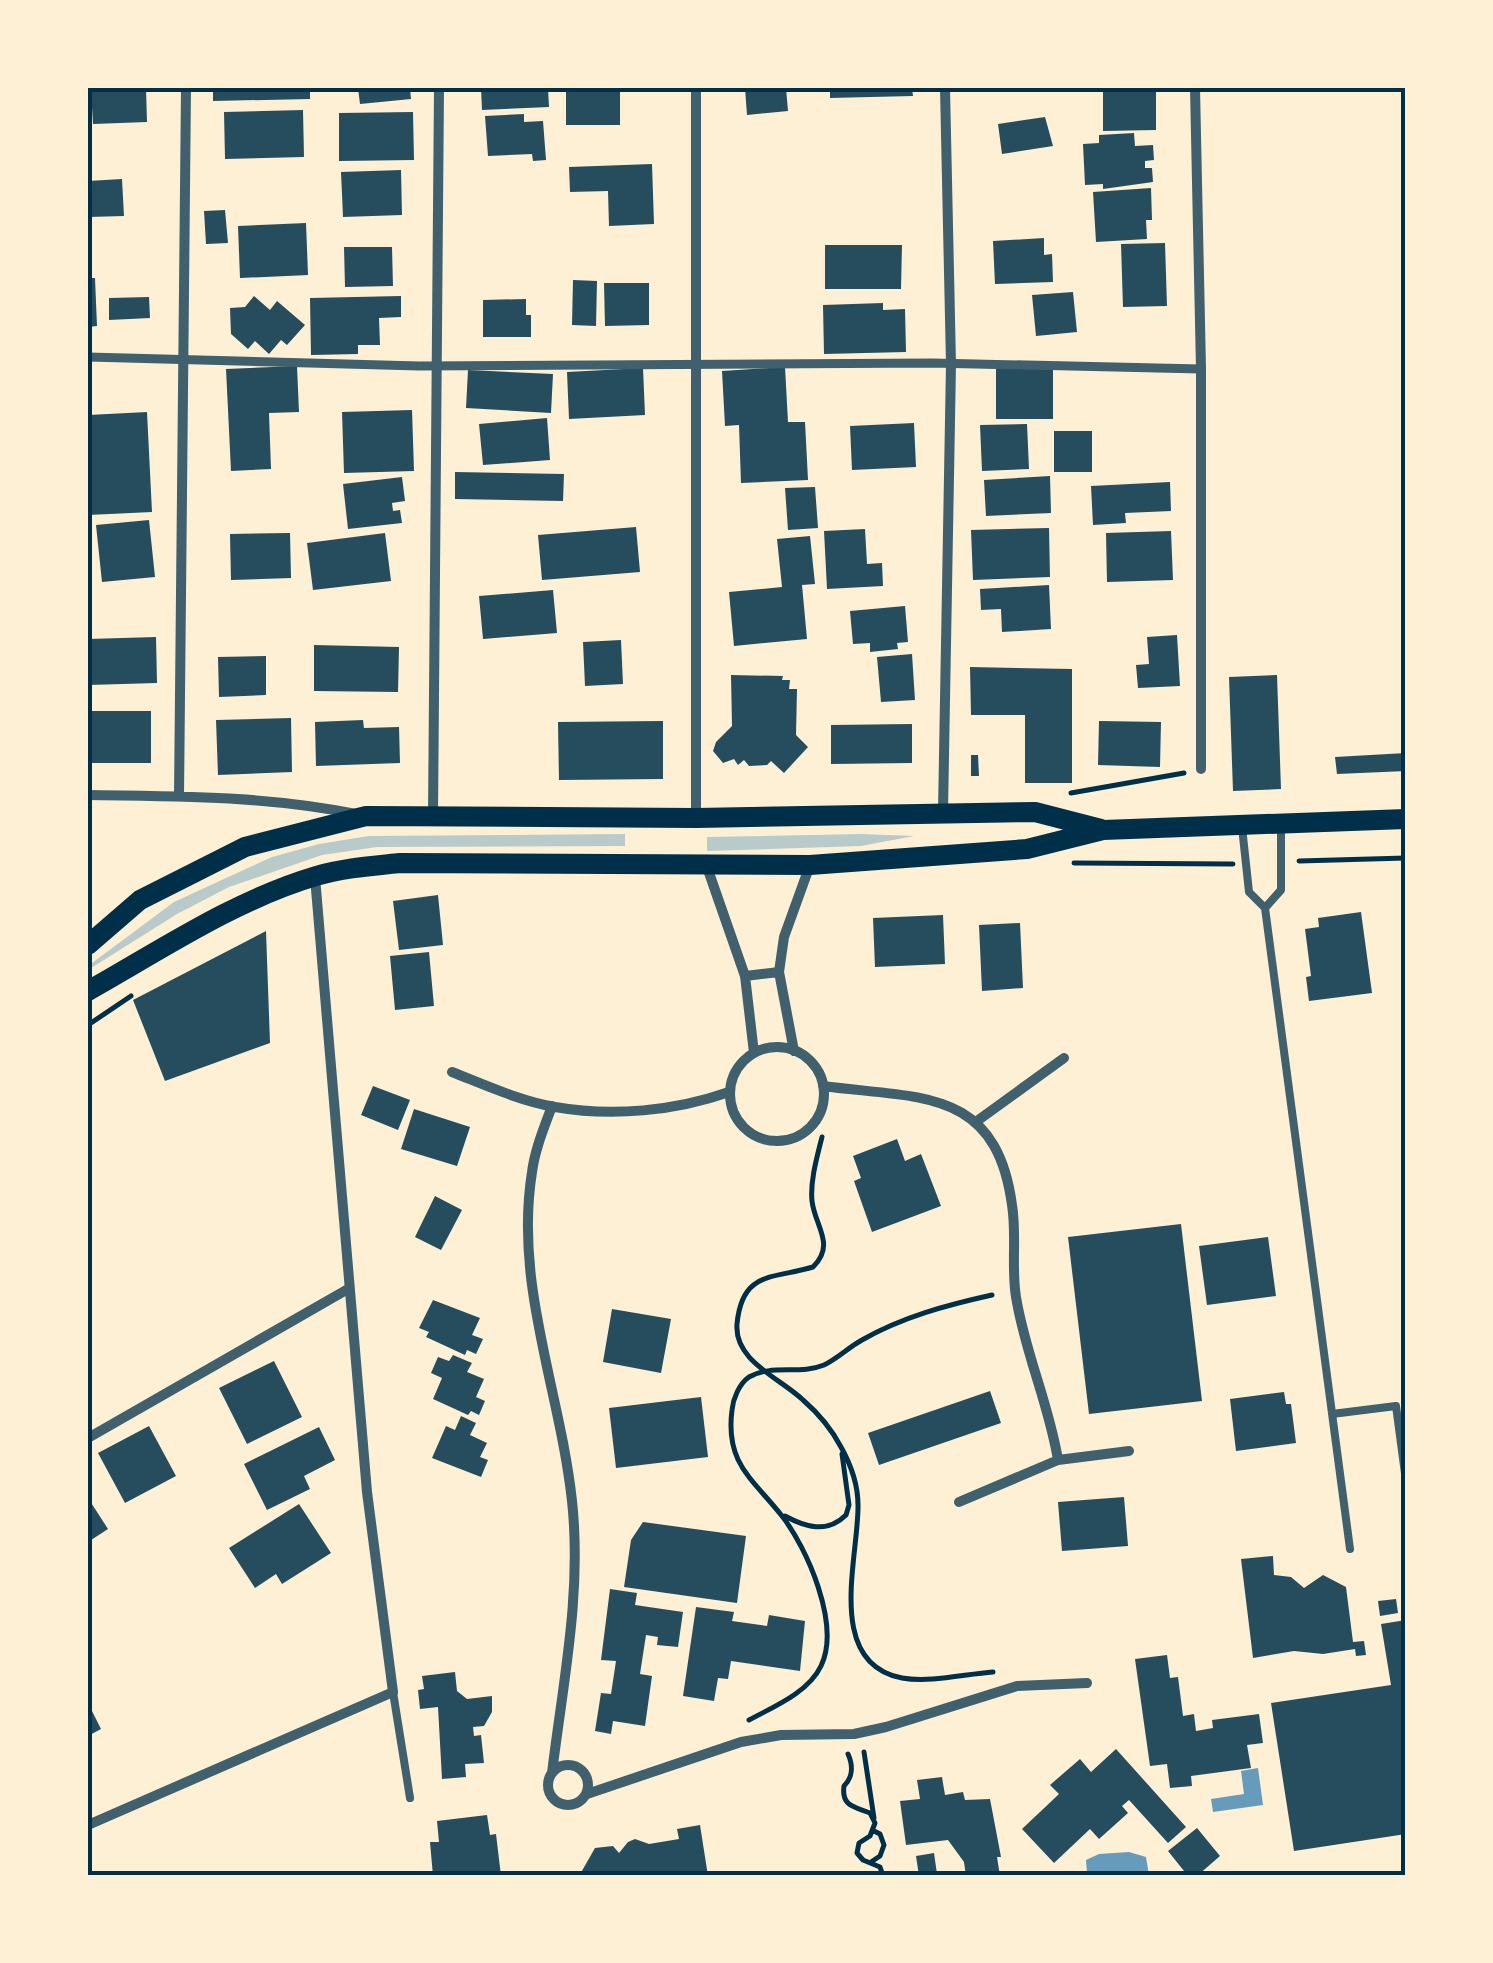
<svg xmlns="http://www.w3.org/2000/svg" width="1493" height="1963" viewBox="0 0 1493 1963" font-family="'Titillium Web',sans-serif">
<style>
.green{fill:#b9caca}
.water{fill:#669bbc}
.building{fill:#264d5e}
.lines{fill:none;stroke-linecap:round;stroke-linejoin:round}
.path{stroke:#003049;stroke-width:5}
.service{stroke:#3f606c;stroke-width:8}
.pedestrian{stroke:#3f606c;stroke-width:9}
.minor{stroke:#3f606c;stroke-width:10}
.secondary{stroke:#003049;stroke-width:20}
.neatline{fill:none;stroke:#003049;stroke-width:4}
</style>
<rect width="100%" height="100%" fill="#fdf0d5"/>
<path class="green" d="M625,834V846L377,847L322,855L229,887L177,914L88,970V966L174,902L272,857L319,844L369,836Z
M861,834L914,836L861,846L707,851V837Z"/>
<path class="water" d="M1258,1768L1263,1805L1213,1812L1211,1799L1244,1794L1241,1771Z
M1129,1852L1146,1857L1149,1875L1087,1873L1086,1860L1099,1854Z"/>
<path class="building" d="M90,88L146,89L147,122L93,124L92,107H88Z
M213,88H310V99L213,101Z
M358,88H410L411,99L360,104Z
M481,88H548L549,107L482,110Z
M566,88H620V125H566Z
M745,88H786L788,111L747,115Z
M830,88H912L913,96L830,98Z
M1156,88V130L1103,131V89Z
M303,110L304,157L225,159L224,112Z
M413,112L414,160L339,161V113Z
M524,114V122L543,121L546,160L533,161L532,154L488,156L485,116Z
M1045,117L1053,146L1002,154L998,124Z
M1134,133L1135,146L1153,145L1154,160L1145,161V168H1152L1153,182L1103,189V184L1085,185L1083,144L1099,143V135Z
M652,164L654,224L609,226L608,191L570,192L569,167Z
M401,170L402,215L343,217L341,172Z
M122,179L124,216L88,217V181Z
M1151,188L1152,220H1146L1147,239L1096,242L1093,192Z
M225,210L228,243L206,244L204,211Z
M306,223L308,275L240,278L238,226Z
M1044,238V255L1052,254L1053,282L995,284L993,241Z
M1165,243L1167,306L1123,307L1121,244Z
M825,245H902L901,289H825Z
M344,247H392L393,286L345,287Z
M88,278H95L97,326L88,327Z
M573,280L597,281L596,326L572,325Z
M604,283H649V325L605,326Z
M1073,292L1077,332L1036,336L1032,295Z
M254,296L270,310L277,301L305,325L287,345L281,340L269,354L255,341L248,349L231,334L230,308L245,307Z
M401,296V317L379,318L380,345H358V354L311,355L310,298Z
M149,297L150,318L109,320V298Z
M526,299V315H531V337H483V300Z
M883,303V310L905,309L906,352L824,354L823,305Z
M996,364H1053V419H996Z
M297,366L299,412L269,413L271,469L231,471L226,369Z
M785,367L788,422H805L808,480L741,483L739,425L725,426L722,371Z
M643,368L645,415L569,419L567,372Z
M468,370L553,374L551,413L466,408Z
M412,410L414,471L344,473L342,412Z
M147,412L152,512L88,515V415Z
M547,418L550,460L483,465L479,424Z
M914,423L916,467L852,470L850,426Z
M1027,424L1029,469L982,471L980,425Z
M1054,431H1092V472H1054Z
M455,472L564,474L563,501L455,499Z
M1050,476L1051,513L986,516L984,480Z
M402,477L405,501L392,503L393,511L400,510L402,523L348,529L343,484Z
M1170,482L1171,511L1125,513L1126,523L1093,525L1091,486Z
M815,487L818,528L788,530L785,488Z
M149,520L155,577L102,582L96,525Z
M636,527L640,572L542,580L538,535Z
M1049,528L1050,577L973,580L971,530Z
M865,529L867,564L882,563L883,586L827,589L824,531Z
M1171,531L1173,580L1107,582L1106,533Z
M290,533L291,578L231,580L230,534Z
M385,533L391,581L313,590L307,543Z
M810,536L815,584L802,585L807,639L734,646L729,592L782,587L777,539Z
M1049,585L1051,629L1002,632L1001,609L981,610L980,589Z
M553,590L557,633L483,639L479,596Z
M905,606L908,642L897,643L898,649L870,652V643L853,644L850,611Z
M1177,635L1180,686L1138,688L1136,665L1149,664L1147,637Z
M156,637L157,683L88,685V639Z
M621,640L623,684L585,686L583,642Z
M314,645L399,647L398,692L314,691Z
M912,654L915,700L881,702L877,657Z
M266,656V695L219,697L218,657Z
M970,667L1072,669V783H1025V715H971Z
M731,675L783,676L782,680H790L789,689H797L796,735L808,747L784,773L771,761L767,765L749,766L744,760L738,765L734,759L723,763L713,751L716,742L732,726Z
M1277,675L1281,789L1233,791L1229,677Z
M88,711H151V763H88Z
M291,718L292,772L218,775L216,720Z
M363,720L364,728L399,727L400,763L316,766L315,722Z
M663,721V779L559,780L558,722Z
M1099,721L1161,722L1160,767L1098,765Z
M912,724V763L831,764V725Z
M1406,753V771L1337,774L1335,757Z
M971,755H978L979,776H971Z
M438,895L443,945L399,950L393,901Z
M1361,912L1372,993L1309,1001L1306,977L1311,976L1305,929L1319,927L1318,918Z
M943,915L945,964L875,967L873,918Z
M1020,923L1023,988L982,991L979,925Z
M266,931L270,1043L165,1081L133,1000Z
M429,952L434,1006L395,1010L390,956Z
M373,1086L410,1100L398,1130L361,1115Z
M414,1109L470,1127L457,1166L401,1149Z
M897,1139L905,1161L921,1154L941,1206L872,1232L854,1181L861,1178L853,1156Z
M435,1196L462,1210L441,1250L415,1237Z
M1181,1224L1202,1401L1089,1414L1068,1237Z
M1268,1237L1276,1296L1207,1305L1199,1246Z
M433,1300L480,1318L472,1335L483,1339L476,1354L467,1350L465,1355L426,1337L429,1332L419,1328Z
M612,1309L671,1319L661,1373L603,1362Z
M453,1355L472,1363L467,1372L484,1379L476,1397L485,1401L479,1415L471,1411L468,1415L433,1399L442,1378L431,1373L438,1357L449,1361Z
M274,1361L302,1417L247,1444L219,1388Z
M990,1391L1001,1423L879,1465L868,1433Z
M1284,1392L1286,1404H1291L1296,1443L1236,1451L1230,1399Z
M701,1397L708,1457L616,1468L609,1408Z
M461,1416L476,1423L470,1435L487,1443L480,1457L488,1460L481,1477L432,1458L446,1426L455,1430Z
M149,1426L176,1476L125,1503L98,1453Z
M319,1427L335,1460L304,1476L310,1489L267,1510L244,1464Z
M1124,1497L1128,1546L1062,1551L1058,1502Z
M88,1498L108,1529L88,1542Z
M299,1504L331,1553L282,1584L276,1574L255,1588L229,1548Z
M643,1522L746,1536L737,1603L624,1587L631,1540Z
M1273,1556L1274,1575L1291,1577L1304,1588L1323,1575L1346,1587L1353,1642L1364,1641L1366,1655L1356,1656L1355,1649L1323,1654L1294,1651L1253,1658L1241,1559Z
M610,1589L637,1593L635,1605L683,1612L678,1647L657,1645L658,1637L646,1635L640,1674L652,1676L645,1726L613,1721L611,1734L595,1731L601,1693L611,1694L616,1661L601,1660Z
M1396,1599L1398,1613L1380,1616L1378,1601Z
M696,1607L734,1612L732,1621L767,1626L769,1615L805,1621L800,1671L731,1661L728,1679L718,1678L714,1701L683,1696Z
M1406,1620V1834L1294,1851L1271,1703L1391,1685L1381,1624Z
M1167,1655L1170,1678L1178,1677L1183,1716L1194,1714L1196,1731L1213,1728L1212,1720L1259,1714L1263,1743L1247,1745L1251,1768L1191,1776L1192,1786L1170,1788L1167,1764L1150,1766L1135,1659Z
M455,1672L457,1691L467,1699L492,1696V1712L484,1726L473,1727L474,1736L481,1735L484,1763L465,1764L466,1777L442,1779L438,1707L420,1709L418,1690L424,1689L422,1676Z
M88,1703L101,1729L88,1736Z
M1116,1749L1186,1827L1168,1843L1129,1800L1122,1806L1128,1813L1099,1839L1090,1829L1054,1863L1022,1829L1059,1794L1050,1785L1080,1759L1091,1772Z
M942,1777L945,1795L963,1792L965,1800L990,1799L1001,1857H997L1000,1876H966L964,1862L948,1840L906,1845L900,1801L920,1799L917,1780Z
M487,1815L490,1835L496,1834L501,1876H433L430,1842H439L437,1821Z
M700,1825L708,1876H579L595,1848L613,1846L619,1853L628,1842L635,1839L649,1844L679,1839L677,1829Z
M1197,1828L1220,1856L1197,1876H1188L1168,1851Z
M934,1853L937,1874L919,1876L916,1856Z"/>
<g class="lines">
<path class="path" d="M1071,793L1184,773
M1299,861L1406,858
M1074,863L1233,864
M88,1025L131,996
M822,1137C817,1157 810,1181 812,1201C815,1227 836,1244 813,1267C774,1279 742,1270 737,1324C734,1361 780,1378 803,1400C818,1413 832,1430 841,1447C851,1465 858,1485 858,1505C859,1556 824,1663 902,1678C930,1683 965,1674 993,1672
M785,1516C805,1527 827,1534 846,1515L849,1505L842,1454
M749,1720C773,1707 808,1693 821,1666C841,1625 807,1548 782,1516C753,1479 725,1464 732,1410C733,1399 739,1384 749,1377C771,1364 800,1375 824,1365C837,1359 849,1347 862,1340C902,1317 947,1305 992,1295
M864,1752L874,1818
M848,1754C853,1765 853,1777 844,1786C841,1807 856,1807 870,1813L875,1823L870,1836L859,1843L857,1853L863,1860L880,1867L883,1876
M871,1862L880,1856L884,1845L880,1834L874,1831"/>
<path class="service" d="M1242,827L1249,892L1265,908L1350,1549
M1265,908L1281,890V826
M1332,1414L1396,1406L1406,1481
M393,1692L410,1798"/>
<path class="pedestrian" d="M88,357L419,366L932,363L1201,369"/>
<path class="minor" d="M696,88V817
M1195,88L1201,369V769
M88,795C177,796 267,796 356,814
M179,796L186,88
M943,812L951,364L945,88
M433,816L439,88
M707,867L745,976L754,1053
M745,976L779,972
M730 1094a47 47 0 1 1 94 0a47 47 0 1 1-94 0Z
M794,1051L779,972L784,937L810,865
M452,1072C485,1085 520,1101 555,1107C612,1117 675,1111 729,1092
M823,1086C918,1099 996,1086 1012,1205C1017,1235 1011,1267 1016,1297C1025,1353 1049,1404 1058,1460
M977,1121L1064,1058
M88,1438L348,1289
M959,1502L1058,1460L1129,1451
M548 1785a20 20 0 1 1 40 0a20 20 0 1 1-40 0Z
M552,1773C563,1682 582,1593 572,1501C560,1390 514,1285 532,1172C535,1149 544,1128 552,1106
M587,1794L741,1742L781,1735L854,1734L886,1727L1017,1686L1087,1683
M88,1825L393,1692L367,1492L315,877"/>
<path class="secondary" d="M88,945L140,900L245,847L366,816L696,818L1035,812L1101,829
M88,991C161,950 235,900 316,876C344,868 372,866 400,863L810,865L1027,849L1103,830L1406,819"/>
</g>
<rect width="1493" height="1963" fill="none" stroke="#fdf0d5" stroke-width="180"/>
<rect x="90" y="90" width="1313" height="1783" class="neatline"/>
</svg>
